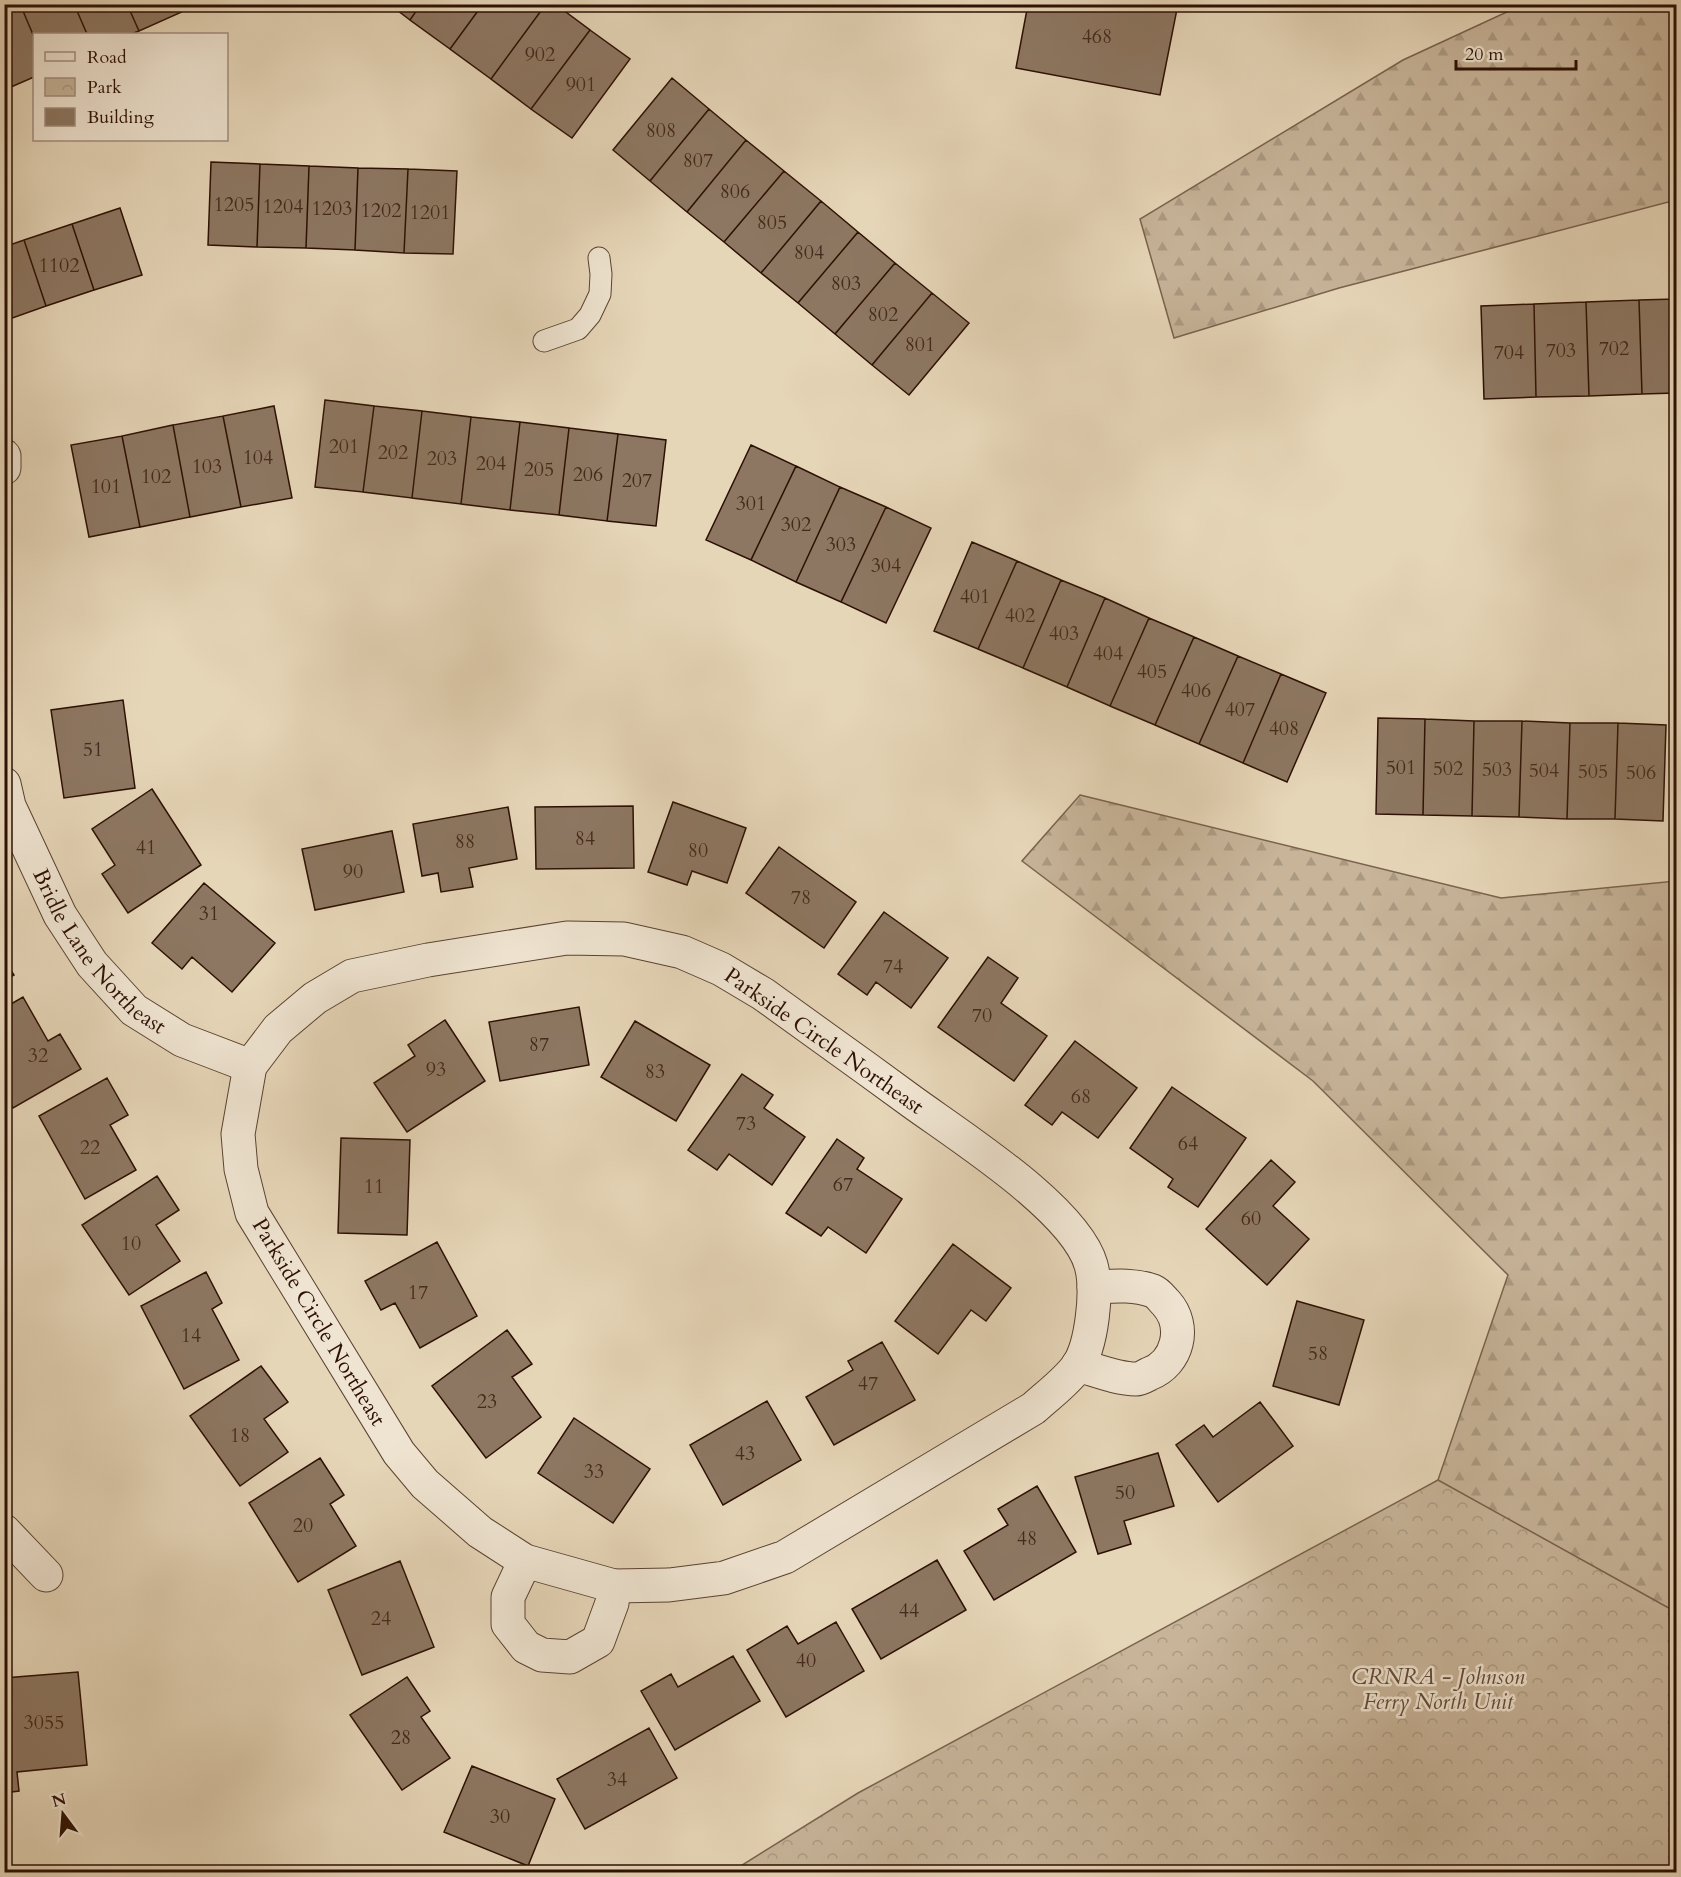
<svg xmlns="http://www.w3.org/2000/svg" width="1681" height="1877" viewBox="0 0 1681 1877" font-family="Cardo,serif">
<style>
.forest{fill:url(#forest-firs);stroke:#7a624e;stroke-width:1.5}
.park{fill:url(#park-crowns);stroke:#7a624e;stroke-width:1.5}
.building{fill:#8d7762;stroke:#2d1004;stroke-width:1.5}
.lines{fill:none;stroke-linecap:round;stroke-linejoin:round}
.service-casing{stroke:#5b4231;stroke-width:23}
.minor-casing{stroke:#5b4231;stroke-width:35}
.service{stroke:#efe4d1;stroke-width:21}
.minor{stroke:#efe4d1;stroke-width:33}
.labels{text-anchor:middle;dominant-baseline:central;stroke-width:5;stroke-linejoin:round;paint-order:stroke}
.number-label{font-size:20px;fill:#452a1c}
.street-label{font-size:22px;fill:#2d1004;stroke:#efe4d1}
.park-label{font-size:22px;font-style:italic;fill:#634938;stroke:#efe4d1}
</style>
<defs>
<pattern id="forest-firs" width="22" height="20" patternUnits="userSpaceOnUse" patternTransform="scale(1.5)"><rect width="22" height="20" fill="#c7b499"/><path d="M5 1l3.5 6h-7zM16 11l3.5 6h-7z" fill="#ab9a82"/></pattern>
<pattern id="park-crowns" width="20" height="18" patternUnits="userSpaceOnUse" patternTransform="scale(1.5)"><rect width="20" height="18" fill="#c7b499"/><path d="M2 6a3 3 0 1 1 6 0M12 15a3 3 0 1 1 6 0" fill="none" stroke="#ab9a82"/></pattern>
</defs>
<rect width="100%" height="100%" fill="#e6d6b8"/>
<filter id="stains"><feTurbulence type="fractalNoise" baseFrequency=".00333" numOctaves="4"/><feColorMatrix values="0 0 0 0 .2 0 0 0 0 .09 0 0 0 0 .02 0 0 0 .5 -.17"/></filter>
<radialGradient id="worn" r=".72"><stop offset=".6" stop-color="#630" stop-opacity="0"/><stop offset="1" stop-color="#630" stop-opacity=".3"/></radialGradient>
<path class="forest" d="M1524,4L1676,5V203L1672,201L1339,288L1174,338L1140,219L1403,60Z
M1080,795L1501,898L1676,881V1872H788L1438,1480L1508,1275L1313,1081L1022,861Z"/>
<path class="park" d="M1438,1480L1676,1612V1872H731L858,1793Z"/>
<path class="building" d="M4,4H20L34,37V77L4,90Z
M20,4H74L87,34H34V37Z
M74,4H127L139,31L131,34H87Z
M127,4H180L184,11L139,31Z
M180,4H199L184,11Z
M389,4H421L410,20Z
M421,4H483L450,49L410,20Z
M483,4H546L491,79L450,49Z
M546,4H555L590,30L531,109L491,79Z
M1028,4H1178L1160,95L1016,68Z
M590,30L630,59L572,138L531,109Z
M672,78L709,109L650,181L613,150Z
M709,109L746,140L687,212L650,181Z
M746,140L784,171L724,242L687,212Z
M211,162L260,164L257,247L208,245Z
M260,164L309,166L306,248L257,247Z
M309,166L358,168L355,250L306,248Z
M358,168L408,169L404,253L355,250Z
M408,169L457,171L453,254L404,253Z
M784,171L821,201L761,273L724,242Z
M821,201L858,232L798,303L761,273Z
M120,208L142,275L94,290L72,224Z
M72,224L94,290L46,306L24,240Z
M858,232L895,263L835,334L798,303Z
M24,240L46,306L4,321V247Z
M895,263L932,293L872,365L835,334Z
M932,293L969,323L909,395L872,365Z
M1676,299V393L1642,394L1639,300Z
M1639,300L1642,394L1589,396L1586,302Z
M1586,302L1589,396L1536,397L1534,304Z
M1534,304L1536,397L1484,399L1481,306Z
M325,400L374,406L363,492L315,487Z
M274,406L292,498L241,507L223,416Z
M374,406L422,411L412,498L363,492Z
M422,411L471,417L461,504L412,498Z
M223,416L241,507L190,517L173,425Z
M471,417L520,422L510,510L461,504Z
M520,422L569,428L559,515L510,510Z
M173,425L190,517L140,527L122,436Z
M569,428L618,434L607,521L559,515Z
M618,434L666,440L656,526L607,521Z
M122,436L140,527L89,537L71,445Z
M751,445L796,466L751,560L706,540Z
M796,466L840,487L796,582L751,560Z
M840,487L886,507L841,602L796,582Z
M886,507L931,528L886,623L841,602Z
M972,542L1017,561L978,649L934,631Z
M1017,561L1061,580L1023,668L978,649Z
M1061,580L1105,598L1067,687L1023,668Z
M1105,598L1149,618L1110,706L1067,687Z
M1149,618L1194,637L1155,725L1110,706Z
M1194,637L1238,656L1199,744L1155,725Z
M1238,656L1281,674L1243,763L1199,744Z
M1281,674L1326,693L1287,782L1243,763Z
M123,700L135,788L64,798L51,710Z
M1378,718L1425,719L1423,815L1376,814Z
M1425,719L1474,721L1472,816L1423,815Z
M1474,721H1522L1519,817L1472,816Z
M1522,721L1570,723L1567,819L1519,817Z
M1570,723H1618L1615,819H1567Z
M1618,723L1666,725L1663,821L1615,819Z
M152,789L201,865L128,913L102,874L115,865L92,829Z
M673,802L746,828L727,883L692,871L687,885L648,872Z
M633,806L634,868L536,869L535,807Z
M508,807L517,859L469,868L473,887L441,892L438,873L422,876L413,824Z
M392,831L404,892L315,910L302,849Z
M779,847L856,902L824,948L746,893Z
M204,883L275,943L232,992L192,957L182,969L152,943Z
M884,912L948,958L911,1008L876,982L867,995L838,974Z
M988,957L1018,978L1001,1003L1047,1036L1014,1081L938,1027Z
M4,960L14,975L4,981Z
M23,997L48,1041L60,1034L81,1069L13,1108L4,1092V1008Z
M579,1007L589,1065L500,1081L489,1022Z
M445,1020L485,1081L407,1132L374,1083L415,1056L408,1045Z
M635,1021L710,1065L676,1121L601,1077Z
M1075,1041L1137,1088L1098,1138L1062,1112L1052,1125L1025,1105Z
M742,1074L773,1095L764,1108L805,1137L772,1185L729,1154L717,1170L688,1150Z
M107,1078L128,1115L110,1125L136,1170L85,1199L39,1116Z
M1172,1087L1246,1138L1198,1207L1168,1187L1173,1179L1130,1148Z
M341,1138L410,1140L407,1235L338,1233Z
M837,1139L864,1158L857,1169L902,1199L866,1253L828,1227L821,1236L786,1213Z
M1271,1160L1295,1182L1273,1206L1309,1239L1267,1285L1206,1229Z
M157,1176L179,1210L156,1225L180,1261L129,1295L82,1225Z
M437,1242L477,1316L420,1348L395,1303L381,1310L365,1281Z
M953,1244L1011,1288L986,1321L971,1310L938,1354L895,1321Z
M206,1272L222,1303L212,1309L239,1360L184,1389L141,1306Z
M1297,1301L1364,1320L1339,1405L1273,1386Z
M507,1330L532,1364L512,1377L541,1417L486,1458L432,1386Z
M882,1342L915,1400L834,1445L806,1397L853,1370L848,1361Z
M261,1366L288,1402L264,1419L288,1452L240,1486L190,1416Z
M767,1401L801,1460L723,1505L690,1445Z
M1260,1402L1293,1446L1218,1502L1176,1445L1204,1425L1213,1437Z
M574,1418L650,1469L613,1523L538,1473Z
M1158,1453L1174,1506L1124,1521L1131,1544L1098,1554L1075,1477Z
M320,1458L344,1495L330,1504L356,1546L298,1582L249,1503Z
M1037,1486L1076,1552L994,1600L964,1551L1008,1525L998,1509Z
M937,1560L966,1610L881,1659L852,1609Z
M400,1561L434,1647L362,1675L328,1590Z
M836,1622L864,1671L786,1717L747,1650L787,1626L798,1644Z
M733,1656L760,1701L675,1750L641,1691L671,1674L678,1687Z
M78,1672L87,1765L17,1772L19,1791L4,1793V1678Z
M407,1677L430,1711L421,1717L450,1758L402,1790L350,1715Z
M649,1728L677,1778L585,1829L557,1779Z
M472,1766L555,1799L528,1866L444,1832Z"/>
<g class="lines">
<g class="service-casing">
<path id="service" d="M544,341L578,329L590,315L600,294L601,274L599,258"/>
</g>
<g class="minor-casing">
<g id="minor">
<path d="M4,456V468"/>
<path id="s1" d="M4,784L9,806L60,915L92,964L134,1010L182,1040L250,1066"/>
<path d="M567,938L624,939L682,952L721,969L763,994C813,1030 862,1065 911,1101C959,1136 1075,1209 1091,1265C1098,1290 1092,1346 1077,1367C1065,1383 1048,1395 1034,1408L785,1557L724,1578L669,1585L614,1586L525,1561L480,1532L425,1484L399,1453L252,1213L241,1169L238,1134L250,1066L278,1029L315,998L352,976L428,960Z"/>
<path d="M1078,1365C1096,1370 1117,1379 1136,1379C1141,1379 1145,1376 1149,1374C1178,1363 1187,1326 1166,1303C1162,1299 1158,1293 1153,1291C1133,1284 1114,1286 1094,1287"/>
<path d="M4,1531L46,1575"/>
<path d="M525,1561L508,1597V1624L526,1647L542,1655L570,1657L598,1641L612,1603L614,1586"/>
</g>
</g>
<use href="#service" class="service"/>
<use href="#minor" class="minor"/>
</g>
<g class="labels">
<g class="number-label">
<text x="1097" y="36">468</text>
<text x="540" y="54">902</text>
<text x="581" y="84">901</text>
<text x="661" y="130">808</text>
<text x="698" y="160">807</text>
<text x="735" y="191">806</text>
<text x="234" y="204">1205</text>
<text x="283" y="206">1204</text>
<text x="332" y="208">1203</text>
<text x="381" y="210">1202</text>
<text x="430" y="212">1201</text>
<text x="772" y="222">805</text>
<text x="809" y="252">804</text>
<text x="59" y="265">1102</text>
<text x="846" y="283">803</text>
<text x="883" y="314">802</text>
<text x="920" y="344">801</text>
<text x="1614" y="348">702</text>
<text x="1561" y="350">703</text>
<text x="1509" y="352">704</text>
<text x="344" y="446">201</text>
<text x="393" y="452">202</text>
<text x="258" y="457">104</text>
<text x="442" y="458">203</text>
<text x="491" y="463">204</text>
<text x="207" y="466">103</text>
<text x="539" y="469">205</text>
<text x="588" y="474">206</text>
<text x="156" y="476">102</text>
<text x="637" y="480">207</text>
<text x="106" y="486">101</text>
<text x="751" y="503">301</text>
<text x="796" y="524">302</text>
<text x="841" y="544">303</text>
<text x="886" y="565">304</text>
<text x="975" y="596">401</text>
<text x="1020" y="615">402</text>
<text x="1064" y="633">403</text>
<text x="1108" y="653">404</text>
<text x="1152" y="671">405</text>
<text x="1196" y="690">406</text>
<text x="1240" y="709">407</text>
<text x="1284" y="728">408</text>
<text x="93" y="749">51</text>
<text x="1401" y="767">501</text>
<text x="1448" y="768">502</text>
<text x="1497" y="769">503</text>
<text x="1544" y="770">504</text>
<text x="1593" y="771">505</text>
<text x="1641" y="772">506</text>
<text x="585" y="838">84</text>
<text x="465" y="841">88</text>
<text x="146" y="847">41</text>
<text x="698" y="850">80</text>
<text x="353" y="871">90</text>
<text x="801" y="897">78</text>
<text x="209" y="913">31</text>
<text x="893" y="966">74</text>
<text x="982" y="1015">70</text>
<text x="539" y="1044">87</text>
<text x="38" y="1055">32</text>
<text x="436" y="1069">93</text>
<text x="655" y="1071">83</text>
<text x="1081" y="1096">68</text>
<text x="746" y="1123">73</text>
<text x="1188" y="1143">64</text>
<text x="90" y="1147">22</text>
<text x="843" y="1184">67</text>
<text x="374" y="1186">11</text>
<text x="1251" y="1218">60</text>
<text x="131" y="1243">10</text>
<text x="418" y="1292">17</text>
<text x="191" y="1335">14</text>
<text x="1318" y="1353">58</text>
<text x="868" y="1383">47</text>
<text x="487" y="1401">23</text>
<text x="240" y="1435">18</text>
<text x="745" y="1453">43</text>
<text x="594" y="1471">33</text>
<text x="1125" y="1492">50</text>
<text x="303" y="1525">20</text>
<text x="1027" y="1538">48</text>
<text x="909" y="1610">44</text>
<text x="381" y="1618">24</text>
<text x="806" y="1660">40</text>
<text x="44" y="1722">3055</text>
<text x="401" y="1737">28</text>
<text x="617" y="1779">34</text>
<text x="500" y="1816">30</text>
</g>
<g class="street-label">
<text stroke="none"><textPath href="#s1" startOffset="196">Bridle Lane Northeast</textPath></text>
<text transform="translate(824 1041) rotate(35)">Parkside Circle Northeast</text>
<text transform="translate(319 1322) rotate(59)">Parkside Circle Northeast</text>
</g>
<g class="park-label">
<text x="1438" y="1677">CRNRA - Johnson<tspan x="1438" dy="25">Ferry North Unit</tspan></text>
</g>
</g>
<rect width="1681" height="1877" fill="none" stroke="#e6d6b8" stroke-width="24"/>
<rect x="6" y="6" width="1669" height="1865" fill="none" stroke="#2d1004" stroke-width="3"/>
<rect x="12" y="12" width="1657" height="1853" fill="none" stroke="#2d1004" stroke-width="1.5"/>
<rect x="33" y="33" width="195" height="108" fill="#efe4d1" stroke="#a18f7f" stroke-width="1.5"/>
<rect x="45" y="52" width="30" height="9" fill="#efe4d1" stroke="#a18f7f" stroke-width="1.5"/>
<text x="87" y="63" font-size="18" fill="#2d1004">Road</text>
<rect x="45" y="78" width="30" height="18" fill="url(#park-crowns)" stroke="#a18f7f" stroke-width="1.5"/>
<text x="87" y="93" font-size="18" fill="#2d1004">Park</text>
<rect x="45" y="108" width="30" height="18" fill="#8d7762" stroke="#a18f7f" stroke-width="1.5"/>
<text x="87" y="123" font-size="18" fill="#2d1004">Building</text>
<g transform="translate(63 1814) rotate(344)" stroke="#efe4d1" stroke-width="4.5" paint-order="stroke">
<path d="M0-4.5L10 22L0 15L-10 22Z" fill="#2d1004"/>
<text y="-9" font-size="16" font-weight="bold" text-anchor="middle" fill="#2d1004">N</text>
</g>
<path d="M1456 60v9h120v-9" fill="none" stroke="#2d1004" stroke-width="3"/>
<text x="1465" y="60" font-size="18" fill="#2d1004" stroke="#efe4d1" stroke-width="4.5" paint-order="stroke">20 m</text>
<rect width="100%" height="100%" filter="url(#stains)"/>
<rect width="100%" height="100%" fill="url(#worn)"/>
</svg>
